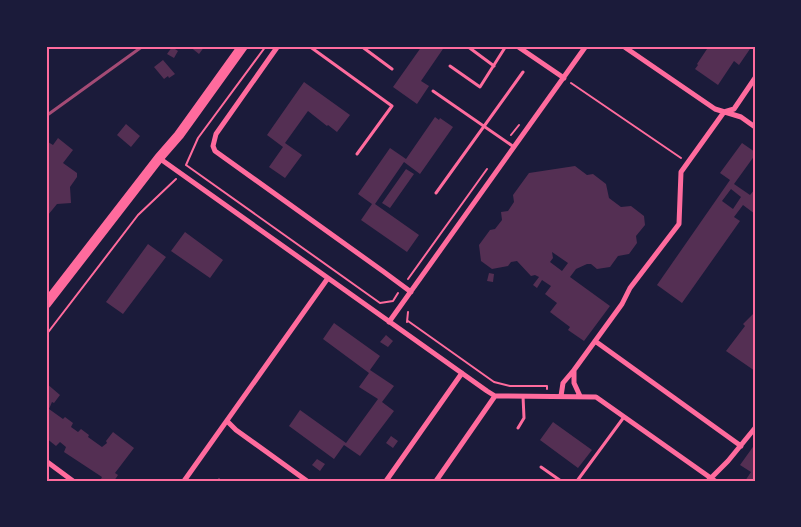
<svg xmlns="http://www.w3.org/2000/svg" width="801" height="527" viewBox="0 0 801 527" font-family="'DejaVu Sans',sans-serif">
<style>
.building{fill:#542f53;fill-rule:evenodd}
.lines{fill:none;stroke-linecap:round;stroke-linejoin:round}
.path{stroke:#ff6b9d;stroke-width:2}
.service{stroke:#ff6b9d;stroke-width:3}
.minor{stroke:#ff6b9d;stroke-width:5}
.primary{stroke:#ff6b9d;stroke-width:10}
.rail{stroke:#a44b75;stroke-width:3}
.neatline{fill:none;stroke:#ff6b9d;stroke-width:2}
</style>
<rect width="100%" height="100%" fill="#1b1b3a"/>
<path class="building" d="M189,46H205L199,54Z
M422,46H445L421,81L429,86L417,104L393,87Z
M709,46H719L721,48L723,46H752L739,65L734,61L718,85L695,69L698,65L697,64Z
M172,47L178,51L174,58L167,54Z
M163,60L175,74L169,78L168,76L164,79L154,67Z
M304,82L350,115L337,132L328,125L327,126L308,111L285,143L302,155L285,178L269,167L283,147L267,135Z
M435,117L439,120L440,118L453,127L420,174L404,162L375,204L419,235L407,252L361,220L372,204L358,194L390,148L406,159Z
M126,124L140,136L131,147L117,135Z
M58,138L73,150L63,163L77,173V177L70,187L71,203L57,204L48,215H46V144L48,142L53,145Z
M742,143L755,152V155L734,184L750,195L755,189V214L743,205L734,217L740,221L682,303L657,285L730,180L720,173ZM731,189L741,197L733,209L722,201Z
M575,166L587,175L593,174L606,184L609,198L621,207L631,206L644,216L645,225L636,236L637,243L629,254L618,256L610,267L597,269L591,264H587L576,269L570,277L610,306L584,341L568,330L570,327L550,312L557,303L545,294L551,286L542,280L537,288L533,285L539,277L535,275L531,276L517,261L511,262L508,266L492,269L481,261L479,245L490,230L495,229L502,220L501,212L508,211L514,202L513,195L529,173ZM552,252L568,263L562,271L550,262L553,258Z
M406,169L414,174L390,208L382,203Z
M185,232L223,260L210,278L171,251Z
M148,244L166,257L123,314L106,302Z
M489,273L494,274L493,282L487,281Z
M755,312V371L726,351L745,326L743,324Z
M334,323L380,356L370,370L394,386L382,402L394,411L360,456L344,445L334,459L289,426L300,410L346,443L378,399L359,387L369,373L323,339Z
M386,335L393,341L388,347L380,342Z
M46,383L60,395L54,403L52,402L49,409L63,419L65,417L73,423L71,427L78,432L81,429L89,435L88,437L102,447L107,443L106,441L113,432L134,448L115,473L118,475L114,481H103L101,479L102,477L64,452L66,447L60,442L56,446L46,438Z
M553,422L592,450L578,468L540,440Z
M391,436L398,441L393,448L386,443Z
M755,444V481H745L751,472L740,465Z
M317,459L325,464L320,471L312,465Z"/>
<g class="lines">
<path class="path" d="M571,83L681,158
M511,135L519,125
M186,165L380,303L393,301L398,293
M186,165L198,138L266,46
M408,279L487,169
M408,321L494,382L510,386H547V389
M407,322L408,312
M46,335L138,215L176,179"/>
<path class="service" d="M309,46L392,106L357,154
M361,46L392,69
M467,46L494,66
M450,66L480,87L506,46
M433,91L514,147
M436,193L523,72
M518,428L524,418L523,396
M541,467L561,481
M219,480L220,481
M577,481L624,417"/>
<path class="minor" d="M278,46L216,134L213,146L215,151L384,272L411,292
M517,46L564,78
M623,46L715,109L741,117L755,127
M159,158L487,391L495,396H503L596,397L715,481
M389,322L586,46
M595,341L741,446
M574,371V383L580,396
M561,396L563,383L574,370L622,304L630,288L679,224L681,172L724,112L734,109L755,78
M227,421L236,430L307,481
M46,461L73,481
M184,481L328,278
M386,481L462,373
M436,481L495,396
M708,481L728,461L755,428"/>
<path class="primary" d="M46,304L159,158L179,135L243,46"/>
<path class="rail" d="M46,116L143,46"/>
</g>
<rect width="801" height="527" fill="none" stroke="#1b1b3a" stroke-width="95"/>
<rect x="48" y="48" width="706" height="432" class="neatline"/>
</svg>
